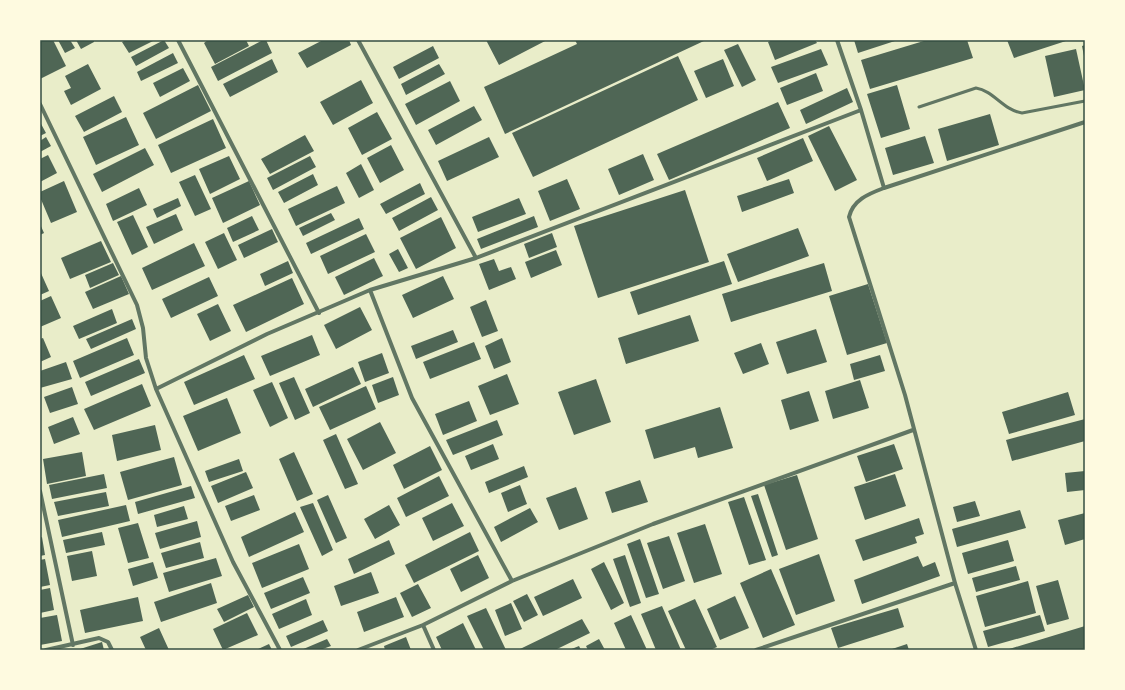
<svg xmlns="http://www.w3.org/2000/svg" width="1125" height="690" viewBox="0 0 1125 690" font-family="Cabin,sans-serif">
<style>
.building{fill:#4f6655}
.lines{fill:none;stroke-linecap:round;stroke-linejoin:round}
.service{stroke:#617663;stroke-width:3}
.minor{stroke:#617663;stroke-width:4}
.neatline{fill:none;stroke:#344e41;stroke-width:1.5}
</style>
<rect width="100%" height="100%" fill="#e9edc9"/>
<path class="building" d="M40,40H53L66,66L40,79Z
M58,40H70L75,48L65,53Z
M76,40H94V42L81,49Z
M126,40H155L129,53L122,42Z
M164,40L169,48L136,66L131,57Z
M208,40H246L249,46L215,64L204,43Z
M263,40H266L272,53L218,81L211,67Z
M323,40H349L351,45L307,68L298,53Z
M486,40H547L499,65Z
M575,40H706L505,134L484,87L577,44Z
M772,40H815L817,43L775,60L768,42Z
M854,40H898L858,53Z
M927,40H967L973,58L870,89L861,60Z
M1007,40H1069L1014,58Z
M738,44L756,80L742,87L724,50Z
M1085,45V56H1084L1082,46Z
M433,46L439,58L399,79L393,67Z
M821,49L828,65L778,83L771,67Z
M1076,49L1085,90L1054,97L1045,56Z
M173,53L178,63L141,81L137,72Z
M678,56L698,100L533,177L512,133Z
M272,59L278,72L230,97L223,84Z
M723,59L734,86L706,98L694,71Z
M88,64L101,89L71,105L64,91L71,88L65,76Z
M439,64L445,74L406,95L401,84Z
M183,68L190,81L160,97L153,83Z
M816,73L823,91L787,105L780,88Z
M361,80L373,103L333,125L320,102Z
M450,81L460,101L416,125L405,104Z
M198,85L211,111L156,139L143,113Z
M897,85L910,129L881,138L867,94Z
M847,88L853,102L806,124L800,110Z
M114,96L122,112L84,132L75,116Z
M778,102L790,128L669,180L657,154Z
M474,106L482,120L436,145L428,130Z
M377,112L392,139L362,155L348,128Z
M990,114L999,145L947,161L938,129Z
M126,117L139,145L96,165L83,137Z
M213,119L226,148L171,173L158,145Z
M40,122L46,133L40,136Z
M829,126L857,180L835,191L808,136Z
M305,135L314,151L270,174L261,159Z
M925,136L934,163L893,175L885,148Z
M46,137L51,146L40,152V141Z
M489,137L499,157L447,181L438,161Z
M803,138L813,161L767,181L757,158Z
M391,145L404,170L380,183L367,158Z
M145,148L154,165L102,192L93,174Z
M643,154L654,180L619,195L608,169Z
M48,155L57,173L40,182V159Z
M229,156L240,179L210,194L199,169Z
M310,156L316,167L273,190L267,178Z
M361,164L374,190L359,198L346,173Z
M313,174L318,185L284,203L278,192Z
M195,175L211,209L195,216L179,182Z
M567,179L580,209L550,221L538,191Z
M789,179L794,193L742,212L737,196Z
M64,181L77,212L51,223L40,197V192Z
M249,181L260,205L223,223L212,198Z
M420,183L425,194L386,214L380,204Z
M337,186L345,203L296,226L288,209Z
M139,188L147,205L113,221L106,204Z
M685,190L709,262L598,298L574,226Z
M431,197L438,210L399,231L392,218Z
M178,198L181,206L157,218L153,209Z
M519,198L526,214L478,232L472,217Z
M331,213L335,220L303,236L299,228Z
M176,214L183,230L154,244L146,227Z
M133,215L148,247L132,255L117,222Z
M252,216L259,230L233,242L227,228Z
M534,216L538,227L481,249L477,239Z
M441,217L456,248L416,269L400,238Z
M359,218L364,229L311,254L306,243Z
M40,224L44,233L40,235Z
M798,228L809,256L738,282L727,254Z
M272,229L278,242L244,258L238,245Z
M224,233L237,260L218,269L205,242Z
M552,233L557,247L529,258L524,244Z
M366,234L375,252L328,274L320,256Z
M101,241L111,262L70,279L61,258Z
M194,243L205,266L152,290L142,268Z
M398,249L408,268L399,272L389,254Z
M556,250L562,265L531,278L525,262Z
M374,258L383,276L344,295L335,277Z
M494,259L499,271L511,267L516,279L489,290L479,264Z
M288,261L293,273L265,286L260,274Z
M724,261L732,284L638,315L630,292Z
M113,263L119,275L90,288L85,275Z
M824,263L832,291L731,322L722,294Z
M40,271L49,291L40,295Z
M121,276L129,294L93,309L85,292Z
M443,276L454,299L413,318L402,295Z
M209,277L218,296L171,318L162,299Z
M292,278L304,304L246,332L233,305Z
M868,284L887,343L847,355L829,296Z
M51,296L61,318L40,327V301Z
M486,300L498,331L482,337L470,307Z
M218,304L231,331L210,341L197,314Z
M360,307L372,330L336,349L324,325Z
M112,309L117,323L79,339L73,326Z
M690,315L699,341L626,364L618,338Z
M132,319L136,329L91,349L86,339Z
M816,329L827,362L787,374L776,342Z
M453,330L458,342L416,359L411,346Z
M312,335L320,355L270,376L261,356Z
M43,338L51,357L40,362V339Z
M127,338L134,355L80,378L73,361Z
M502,338L511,362L494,369L485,346Z
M474,342L481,359L430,379L423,362Z
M761,343L769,364L743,374L734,353Z
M382,353L389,373L365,382L358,362Z
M244,355L255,379L194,405L184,382Z
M880,355L885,371L854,380L850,364Z
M139,359L145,373L91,396L85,382Z
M66,362L72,379L40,388V371Z
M353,367L361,384L313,407L305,389Z
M507,374L519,404L490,415L478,386Z
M294,377L310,413L295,420L279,383Z
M393,377L399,395L378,403L372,385Z
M596,379L611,422L574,435L558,392Z
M860,380L869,408L833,419L825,391Z
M272,382L288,418L270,427L253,390Z
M142,384L151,406L94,430L84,409Z
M366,386L376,409L330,430L319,407Z
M72,387L78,404L50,413L44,397Z
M809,391L819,421L790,430L781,400Z
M1068,392L1075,415L1009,434L1002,412Z
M227,398L241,433L198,451L183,416Z
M469,401L477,421L443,435L435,414Z
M720,407L733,448L698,458L695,447L654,459L645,430Z
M73,417L80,434L54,444L48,427Z
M1085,419V441L1012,461L1006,440Z
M497,420L503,435L453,455L446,440Z
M380,422L396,453L363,470L347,439Z
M155,425L161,450L117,461L112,435Z
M336,434L358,484L345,489L323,440Z
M493,444L499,459L471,470L465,456Z
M894,444L903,469L866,482L857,456Z
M430,446L442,470L404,489L393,465Z
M82,452L86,476L47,484L43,459Z
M294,452L313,494L297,501L279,459Z
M174,457L182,485L128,500L120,472Z
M239,459L243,471L209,482L205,471Z
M524,466L528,477L489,493L485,482Z
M1085,471V490L1067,492L1065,473Z
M246,472L253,488L218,503L211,486Z
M104,474L107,488L52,499L49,485Z
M895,474L906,506L865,520L854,487Z
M797,475L818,539L786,550L764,485Z
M439,476L449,496L406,517L397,498Z
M640,480L648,502L612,513L605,492Z
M520,485L527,504L508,512L501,493Z
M191,486L195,498L138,514L135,502Z
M576,487L588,519L559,530L546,498Z
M106,492L109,506L58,516L54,502Z
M758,494L778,555L772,557L751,496Z
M254,495L260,510L231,521L225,506Z
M328,495L347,538L336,543L317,500Z
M744,497L766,560L749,565L728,502Z
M975,501L980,516L957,522L953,507Z
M313,503L333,550L322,556L300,507Z
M452,503L464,526L433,541L422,518Z
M126,505L130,521L62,537L58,520Z
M389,505L400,525L375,539L364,519Z
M184,506L188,519L157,527L154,515Z
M530,508L538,522L501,542L494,527Z
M1020,510L1026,528L957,547L952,529Z
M295,512L304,532L249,557L241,537Z
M1085,513V539L1065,545L1058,520Z
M919,518L924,534L915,537L917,543L863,561L855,540Z
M197,521L201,537L160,549L155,533Z
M138,523L149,558L128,563L118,528Z
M705,524L722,574L694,583L677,533Z
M102,532L105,545L66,553L63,540Z
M470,532L479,551L414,583L405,565Z
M669,536L685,581L663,589L647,543Z
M42,537L45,555L40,556V538Z
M640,539L659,594L646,598L627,544Z
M389,540L395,554L354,574L348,559Z
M1008,540L1014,561L968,574L962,553Z
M200,542L204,558L166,568L161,553Z
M299,544L309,569L262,588L252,563Z
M92,551L97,576L72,581L67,556Z
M819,554L835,601L796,615L779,569Z
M478,555L489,578L461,592L450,569Z
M625,555L641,603L630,607L613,559Z
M918,556L923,567L935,562L940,576L862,604L854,580Z
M216,558L222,576L169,592L163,573Z
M45,559L50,585L40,587V560Z
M153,562L158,578L133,586L128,569Z
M604,562L624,603L611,610L591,569Z
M1016,566L1020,580L976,592L972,578Z
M771,569L795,625L763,638L740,583Z
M371,572L379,593L341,606L334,586Z
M303,577L310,593L271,609L264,593Z
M573,579L582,598L543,616L534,597Z
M1058,580L1069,619L1047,625L1036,586Z
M1028,581L1036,613L985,627L976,596Z
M211,583L217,603L161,622L154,602Z
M418,584L431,608L412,617L400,593Z
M50,588L54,610L40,613V590Z
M527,594L538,615L524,622L513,601Z
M248,595L254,607L224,622L217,609Z
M735,596L749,628L720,640L707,609Z
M138,597L143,621L85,633L80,610Z
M396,597L404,617L364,632L357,612Z
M306,599L312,615L279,629L272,614Z
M695,599L717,647L710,650H686L668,611Z
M511,603L522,629L505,636L495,610Z
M662,606L681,650H656L641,614Z
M486,608L506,650H484L467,616Z
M898,608L904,627L838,648L831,628Z
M247,613L258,635L223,650L213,629Z
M57,615L62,641L40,645V618Z
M631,615L647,650H626L614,623Z
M1040,615L1045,631L988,647L983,631Z
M582,619L590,633L555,650H521L520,649Z
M323,620L328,631L291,647L286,636Z
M463,623L476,650H442L436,637Z
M1085,626V650H1006Z
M159,628L169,650H146L140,637Z
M406,637L411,650H385L384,646Z
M327,639L331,646L320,650H301Z
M599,639L605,650H588L586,646Z
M102,642L104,650H77Z
M269,644L272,650H256Z
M907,644L909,650H889Z
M579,646L581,650H569Z"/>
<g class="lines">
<path class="service" d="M919,107L976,88C994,91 1003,110 1022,113L1085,101"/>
<path class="minor" d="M178,40L319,313
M358,40L476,258
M837,40L861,110L884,188
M40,104L137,305L143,328L146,358L156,389L233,562L280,650
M370,290L412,398L512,581
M156,389L267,334L370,290L476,258L861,110
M40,491L73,645
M423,625L434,650
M46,650L99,638L108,642L112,650
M358,650L423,625L512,581L653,524L913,430
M756,650L955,583
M976,650L955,583L905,395L849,217C853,200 868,194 884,188L1085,122"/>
</g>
<rect width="1125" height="690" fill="none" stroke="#fefae0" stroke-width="82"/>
<rect x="41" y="41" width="1043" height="608" class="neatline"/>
</svg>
